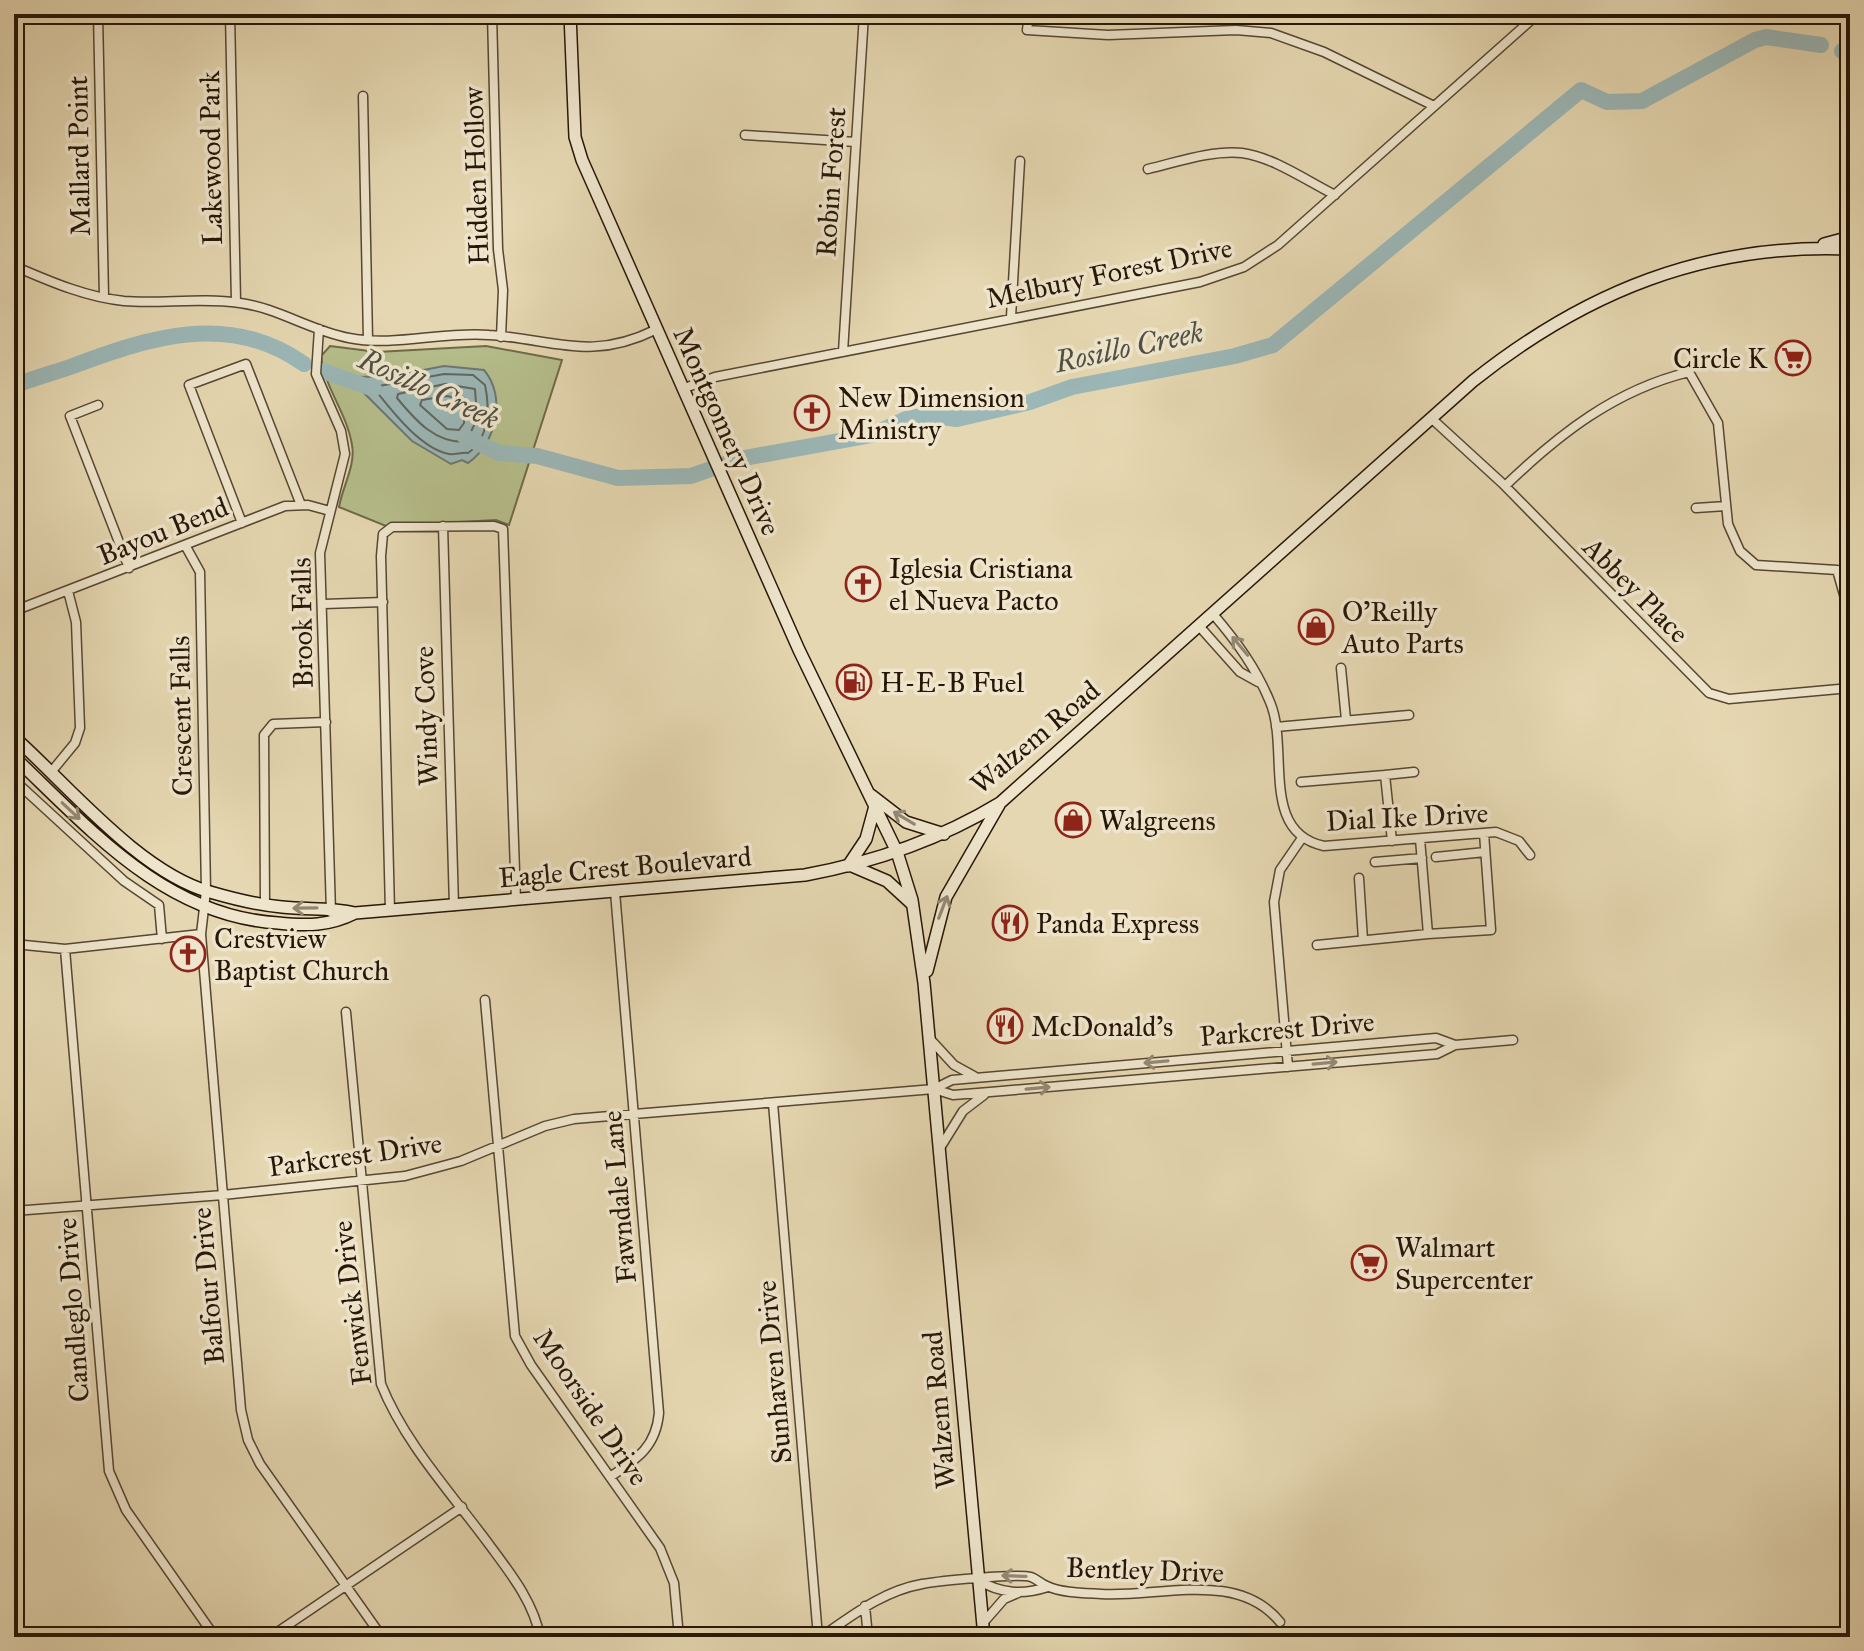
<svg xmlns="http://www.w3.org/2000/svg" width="1864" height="1651" viewBox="0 0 1864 1651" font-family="'IM FELL Great Primer',serif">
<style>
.green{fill:#b5be8b;stroke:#6e6a49;stroke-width:2}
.water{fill:#9bb7b7;stroke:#6d7771;stroke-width:2}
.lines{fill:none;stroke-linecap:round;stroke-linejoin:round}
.shore{stroke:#61675f;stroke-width:2}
.river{stroke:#9bb7b7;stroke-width:16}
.minor-casing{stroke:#564732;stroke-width:11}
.secondary-casing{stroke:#271707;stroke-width:14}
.minor{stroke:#eee5cc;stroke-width:8}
.secondary{stroke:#eee5cc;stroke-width:11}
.oneway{stroke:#948873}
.labels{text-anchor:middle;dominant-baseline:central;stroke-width:7;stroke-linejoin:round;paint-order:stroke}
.street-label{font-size:28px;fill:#271707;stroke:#eee5cc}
.poi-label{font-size:28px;fill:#271707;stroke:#eee5cc;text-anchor:start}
.water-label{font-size:30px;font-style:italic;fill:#504f45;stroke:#eee5cc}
</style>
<rect width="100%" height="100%" fill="#e5d7b1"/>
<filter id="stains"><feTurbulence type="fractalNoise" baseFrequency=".0025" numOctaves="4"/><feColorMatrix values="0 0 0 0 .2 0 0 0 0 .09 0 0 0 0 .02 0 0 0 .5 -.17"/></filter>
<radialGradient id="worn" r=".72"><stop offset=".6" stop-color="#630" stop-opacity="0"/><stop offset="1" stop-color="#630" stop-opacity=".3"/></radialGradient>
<path class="green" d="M330,346L377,352L486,346L562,360L509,525L496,520L386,526L339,507C342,488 356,465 352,445C347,413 324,387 321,356Z"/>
<path class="water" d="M444,366L484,370C507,397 496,444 468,463L462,460L451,464L412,441L355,384L359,377L393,376Z"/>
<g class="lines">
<path class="shore" d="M444,374L473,375L485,385C490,408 489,439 468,453C462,452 455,455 449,454C421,449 392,411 376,391L379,386Z
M445,384L475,389L477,419L466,442C435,443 416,421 397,398L398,394Z
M446,396L465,399L464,423L459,430L447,429L420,405L422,400Z"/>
<path class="river" d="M1842,51L1850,52
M323,371L374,389
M14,386C34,378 53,373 73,366C150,337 230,311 304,364
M465,437L499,453L537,456L618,478L691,476L739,459L872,435L906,419L925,415L957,419L1030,402L1072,387L1235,356L1273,345L1581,90L1607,102L1642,101L1755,40L1766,37L1821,45"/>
<g class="minor-casing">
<path id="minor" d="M98,14L104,297
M230,14L236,302
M492,14L498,249L503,290L501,337
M778,14L863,19
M1029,14L1027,30L1108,35L1236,30L1271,33L1324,52L1434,106
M363,96L368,340
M745,135L856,142
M1148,169C1178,162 1211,150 1242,153C1273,157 1307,181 1335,195
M14,266C49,281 85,297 124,301C162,304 201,297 240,303C278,308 311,331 349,338C395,347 443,331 489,335C553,339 590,362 655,330
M1011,317L1020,161
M319,329L316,374L341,431L345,454L320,553L331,912
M843,352L864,14
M682,389L715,377L1200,282L1244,267L1278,245L1538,14
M98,405L70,416L129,568
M1431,418L1502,483L1709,693L1729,699L1850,688
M1505,486C1559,434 1615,390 1689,372L1718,423L1728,524L1740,551L1756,565L1837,570
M1696,508L1726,506
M242,523L189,385L246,364L301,505
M443,526L454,906
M185,545L200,572L206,891L201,934L241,1410L248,1440L260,1464L382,1637
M1837,570L1850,616
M324,604L383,602
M14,611L285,506L308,505L330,511
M1213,614C1237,642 1256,668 1270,702C1290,749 1259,832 1324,846L1496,832L1519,841L1530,855
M1199,626L1240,672L1258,682
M1341,668L1346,720
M1276,727L1409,715
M52,771L75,743L80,728L76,622L68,591
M1385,775L1414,772
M14,780L124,881L159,905L162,939
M1301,782L1385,775L1392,841
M1436,857L1485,852
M1375,862L1422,858
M1359,878L1363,940
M265,905L264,735L273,724L326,722
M390,911L381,556L383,534L392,527L494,526L503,529L516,900
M1428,934L1491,930L1484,833
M14,944L65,949L201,934
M1317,945L1428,934L1420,839
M65,949L109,1471L126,1510L215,1637
M485,1000L515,1336L531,1365L660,1548L674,1583L679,1637
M346,1012L381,1384C405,1444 453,1495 491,1547C511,1574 534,1603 540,1637
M930,1039L954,1065L974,1076
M1288,1067L1274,902L1280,870L1302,838
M934,1089L953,1095L990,1092L1437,1054L1455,1045L1513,1040
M773,1103L818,1637
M940,1148L963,1111L984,1095
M14,1211L223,1195L405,1176L461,1161L545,1126L574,1119L934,1089L952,1080L1436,1038L1455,1045
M610,1477C637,1459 656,1447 659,1413L615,892
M978,1580C1001,1594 1023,1595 1048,1587
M865,1606L868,1637
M983,1623L1004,1599L1018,1593
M270,1637L462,1507
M821,1637C853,1615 883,1591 922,1584C939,1581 1018,1573 1031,1577C1037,1579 1041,1584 1047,1586C1062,1593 1084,1593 1101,1594C1158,1598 1237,1569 1280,1622"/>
</g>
<g class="secondary-casing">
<path id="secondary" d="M570,14L575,137L582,160L799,650L897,852L912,900L924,983L984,1637
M1824,244L1850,237
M14,737C69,786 139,872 210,892C234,899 258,905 282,907C308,910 330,907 355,913L805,875C875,862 939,840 1000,803L1473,381C1585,292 1705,243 1850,249
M14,757C91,830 165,916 278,923C307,926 329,926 355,913
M871,795L906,822L944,834
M848,866L866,839L875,806
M852,866L887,881L911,903
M927,971L946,897L999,805"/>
</g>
<use href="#minor" class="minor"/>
<use href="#secondary" class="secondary"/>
</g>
<defs><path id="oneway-shaft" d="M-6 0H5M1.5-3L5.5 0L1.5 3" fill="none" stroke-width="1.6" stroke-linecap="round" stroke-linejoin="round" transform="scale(2)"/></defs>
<g class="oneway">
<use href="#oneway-shaft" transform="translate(1240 646) rotate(-130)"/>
<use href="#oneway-shaft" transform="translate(71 811) rotate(43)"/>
<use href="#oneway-shaft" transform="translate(904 818) rotate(-149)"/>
<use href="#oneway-shaft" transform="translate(943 907) rotate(-69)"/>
<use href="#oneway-shaft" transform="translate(305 908) rotate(179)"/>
<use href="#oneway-shaft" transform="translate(1156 1062) rotate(175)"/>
<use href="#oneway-shaft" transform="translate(1325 1063) rotate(-5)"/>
<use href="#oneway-shaft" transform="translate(1038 1088) rotate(-5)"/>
<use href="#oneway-shaft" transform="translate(1014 1576) rotate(-178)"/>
</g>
<defs>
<g id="supermarket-ring" transform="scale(1.8)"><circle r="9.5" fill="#eee5cc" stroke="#8f2418" stroke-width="1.5"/><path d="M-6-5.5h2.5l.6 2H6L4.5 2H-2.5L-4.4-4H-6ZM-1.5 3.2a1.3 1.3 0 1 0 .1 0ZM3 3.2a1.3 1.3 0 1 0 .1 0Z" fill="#8f2418"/></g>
<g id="church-ring" transform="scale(1.8)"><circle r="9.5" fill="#eee5cc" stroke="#8f2418" stroke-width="1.5"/><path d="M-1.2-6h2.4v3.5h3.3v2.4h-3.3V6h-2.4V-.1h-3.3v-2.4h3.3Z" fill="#8f2418"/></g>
<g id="shop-ring" transform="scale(1.8)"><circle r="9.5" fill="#eee5cc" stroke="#8f2418" stroke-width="1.5"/><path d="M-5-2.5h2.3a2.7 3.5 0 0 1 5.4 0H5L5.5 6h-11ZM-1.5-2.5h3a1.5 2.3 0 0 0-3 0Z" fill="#8f2418"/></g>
<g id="fuel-ring" transform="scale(1.8)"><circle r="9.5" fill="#eee5cc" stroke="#8f2418" stroke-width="1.5"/><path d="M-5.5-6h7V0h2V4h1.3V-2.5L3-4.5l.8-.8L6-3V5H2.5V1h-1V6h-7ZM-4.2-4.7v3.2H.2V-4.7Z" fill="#8f2418"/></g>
<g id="restaurant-ring" transform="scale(1.8)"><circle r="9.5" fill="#eee5cc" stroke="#8f2418" stroke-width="1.5"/><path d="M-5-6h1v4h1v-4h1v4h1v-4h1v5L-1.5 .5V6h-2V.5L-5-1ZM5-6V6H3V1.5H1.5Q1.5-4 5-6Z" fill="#8f2418"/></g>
</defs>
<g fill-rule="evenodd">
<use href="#supermarket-ring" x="1793" y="358"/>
<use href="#church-ring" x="812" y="413"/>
<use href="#church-ring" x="863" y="584"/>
<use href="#shop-ring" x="1316" y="627"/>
<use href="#fuel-ring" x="854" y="682"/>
<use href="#shop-ring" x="1073" y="820"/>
<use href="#restaurant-ring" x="1010" y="923"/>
<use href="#church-ring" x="188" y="954"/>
<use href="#restaurant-ring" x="1005" y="1026"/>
<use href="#supermarket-ring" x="1369" y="1263"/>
</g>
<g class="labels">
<g class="street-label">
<text transform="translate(79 156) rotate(-91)">Mallard Point</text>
<text transform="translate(211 158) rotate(-91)">Lakewood Park</text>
<text transform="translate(476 176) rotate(-92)">Hidden Hollow</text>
<text transform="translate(831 182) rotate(-86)">Robin Forest</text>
<text transform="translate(1109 273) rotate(-12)">Melbury Forest Drive</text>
<text transform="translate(727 431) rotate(66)">Montgomery Drive</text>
<text transform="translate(163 531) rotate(-22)">Bayou Bend</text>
<text transform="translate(1636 590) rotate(45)">Abbey Place</text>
<text transform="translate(302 623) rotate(-91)">Brook Falls</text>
<text transform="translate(181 716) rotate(-91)">Crescent Falls</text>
<text transform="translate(426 716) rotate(-92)">Windy Cove</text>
<text transform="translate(1035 737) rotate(-40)">Walzem Road</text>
<text transform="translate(1407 817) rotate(-3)">Dial Ike Drive</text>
<text transform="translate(625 867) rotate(-5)">Eagle Crest Boulevard</text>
<text transform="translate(1287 1029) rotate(-5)">Parkcrest Drive</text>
<text transform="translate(355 1155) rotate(-8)">Parkcrest Drive</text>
<text transform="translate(619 1197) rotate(-95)">Fawndale Lane</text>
<text transform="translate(208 1286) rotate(-95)">Balfour Drive</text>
<text transform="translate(352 1303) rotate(-97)">Fenwick Drive</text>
<text transform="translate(73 1310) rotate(-94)">Candleglo Drive</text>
<text transform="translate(774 1372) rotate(-95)">Sunhaven Drive</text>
<text transform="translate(591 1407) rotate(56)">Moorside Drive</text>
<text transform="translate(939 1410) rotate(-95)">Walzem Road</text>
<text transform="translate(1145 1570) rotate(2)">Bentley Drive</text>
</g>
<g class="poi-label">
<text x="1767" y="358" text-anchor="end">Circle K</text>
<text x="838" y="397">New Dimension<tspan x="838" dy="32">Ministry</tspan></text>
<text x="889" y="568">Iglesia Cristiana<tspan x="889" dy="32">el Nueva Pacto</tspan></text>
<text x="1342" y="611">O'Reilly<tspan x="1342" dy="32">Auto Parts</tspan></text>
<text x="880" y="682">H-E-B Fuel</text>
<text x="1099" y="820">Walgreens</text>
<text x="1036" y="923">Panda Express</text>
<text x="214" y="938">Crestview<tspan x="214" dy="32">Baptist Church</tspan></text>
<text x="1031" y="1026">McDonald's</text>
<text x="1395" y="1247">Walmart<tspan x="1395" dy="32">Supercenter</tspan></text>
</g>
<g class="water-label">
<text transform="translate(1129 347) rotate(-12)">Rosillo Creek</text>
<text transform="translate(429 389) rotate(25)">Rosillo Creek</text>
</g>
</g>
<rect width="1864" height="1651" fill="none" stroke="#e5d7b1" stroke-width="48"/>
<rect x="16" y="16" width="1832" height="1619" fill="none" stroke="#271707" stroke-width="4"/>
<rect x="24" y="24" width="1816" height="1603" fill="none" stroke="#271707" stroke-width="2"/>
<rect width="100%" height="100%" filter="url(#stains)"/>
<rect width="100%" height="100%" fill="url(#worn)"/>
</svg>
